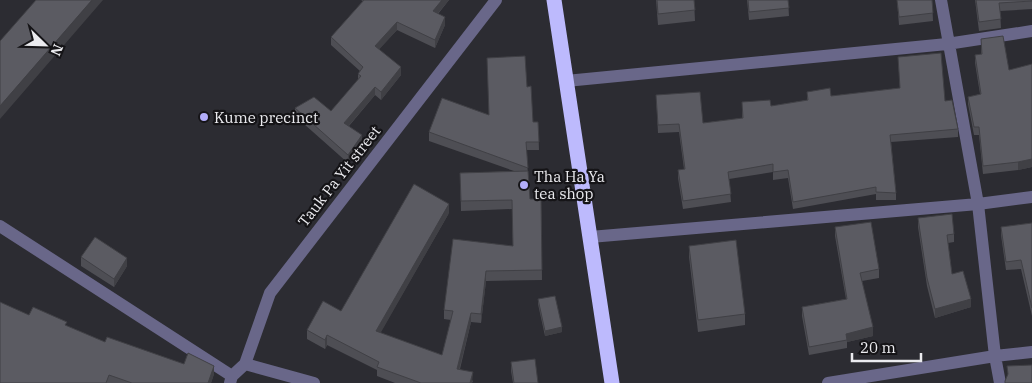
<svg xmlns="http://www.w3.org/2000/svg" width="1032" height="383" viewBox="0 0 1032 383" font-family="'IBM Plex Serif',serif">
<style>
.lines{fill:none;stroke-linecap:round;stroke-linejoin:round}
.street{stroke:#696789;stroke-width:12}
.highway{stroke:#bdbafd;stroke-width:15}
.wall{fill:#4e4e54}
.shaded-wall{fill:#404045}
.building{fill:#5b5b62;stroke:#404045}
.poi-dot{fill:#b2adf9;stroke:#151417;stroke-width:2}
.labels{text-anchor:middle;dominant-baseline:central;stroke-width:4.5;stroke-linejoin:round;paint-order:stroke}
.poi-label{font-size:15px;fill:#ebebef;stroke:#151417;text-anchor:start}
.street-label{font-size:15px;fill:#ebebef;stroke:#151417}
</style>
<rect width="100%" height="100%" fill="#2c2c32"/>
<g class="lines">
<path class="street" d="M941,0L978,204L995,356L1000,383
M566,81L947,44L1032,31
M0,226L232,376
M590,237L978,204L1032,197
M245,364L314,383
M230,383L232,376L245,364L270,293L496,0
M828,383L995,356L1032,352"/>
<path class="highway" d="M554,0L612,383"/>
</g>
<path class="wall" d="M361,0H449L438,14L445,25L435,48L397,30L379,49L401,75L381,100L375,95L349,126L362,143L348,163L295,116V108L331,111L358,80V74L360,71L331,45V37L363,1Z
M656,0H694L695,21L658,25Z
M747,0H788L789,16L749,20Z
M897,0H932L933,21L899,25Z
M975,0H1032V9L1000,11L1001,28L979,31Z
M981,39L1009,70L1032,64V167L1018,170L983,174L979,135H974L968,104V97L980,94L975,63V55L981,54Z
M898,57L945,101L958,129V137L891,142L896,193V200H876V194L793,209L788,178L773,180V172L729,179L731,202L683,209L678,178V170L684,169L679,132L658,133L656,95L703,123L742,118V102L771,106L807,100V92L831,96L900,88Z
M527,87L533,122H538L539,150H526L530,199H541L542,280L486,281L481,323L471,322L460,369L473,381L472,383H395L377,376V370L327,345L325,349L307,339V330L341,311L449,213L380,333L442,355L451,320L444,319V310L513,246L512,209L461,211L460,173L514,171L429,141V132L488,115Z
M918,218L954,234V242L948,243L952,274L971,307L935,318L927,286L918,227Z
M1032,223V316L1021,269L1006,270L1001,235V227Z
M835,227L879,269V278L862,281L873,336L847,342V348L809,355L802,316V307L846,299L835,236Z
M689,246L745,314V325L698,332L689,257Z
M81,257L127,266L114,287L81,266Z
M538,299L562,332L545,336L538,304Z
M29,315L67,326L105,342L184,364L214,374L211,383H0Z
M511,362L538,383H513L511,371Z"/>
<path class="shaded-wall" d="M92,0H103L0,119V106Z
M442,0H449L433,19V11Z
M445,17V25L435,48V40Z
M397,22V30L375,54V46Z
M401,67V75L381,100V92Z
M375,87V95L344,131V123Z
M362,135V143L348,163V155Z
M1032,159V167L1018,170V162Z
M449,204V213L376,341V331Z
M127,258V266L114,287V279Z
M486,271V281L481,323V314Z
M971,299V307L935,318V309Z
M471,313V322L457,378V369Z
M562,327V332L545,336V331Z
M873,327V336L847,342L846,334Z
M327,335V345L325,349V340Z
M214,366V374L211,383H208Z
M473,372L472,383H470Z"/>
<path class="building" d="M36,0H92L0,106V41Z
M364,0H442L433,11L445,17L435,40L397,22L375,46L401,67L381,92L375,87L344,123L362,135L348,155L295,108L314,97L331,111L361,76L358,74L363,67L331,37Z
M657,0H694L695,10L658,14Z
M748,0H788L789,8L749,12Z
M897,0H932L933,13L899,17Z
M976,0H1032V1L999,3L1001,19L979,22Z
M1003,36L1009,70L1032,64V159L1018,162L983,166L979,127H974L968,97L981,94L975,55L982,54L981,39Z
M941,53L945,101L952,100L958,129L890,135L896,193L876,192V187L793,202L788,170L773,172V164L728,172L731,194L683,201L678,170L685,169L679,124L658,125L656,95L700,92L703,123L743,118L742,102L770,100L771,106L808,100L807,92L830,88L831,96L900,88L898,57Z
M525,56L527,87L531,86L533,122H538L539,142H526L528,168L429,132L442,98L489,115L487,58Z
M528,171L530,199H541L542,270L486,271L481,314L471,313L457,369L473,372L470,383H421L377,367L379,362L327,335L325,340L307,330L323,301L341,311L414,184L449,204L376,331L442,355L453,311L444,310L453,239L513,246L512,200L461,201L460,173Z
M952,214L954,234L947,235L952,274L963,271L971,299L935,309L927,278L918,218Z
M871,222L879,269L860,273L873,327L846,334L847,340L809,347L802,307L847,299L835,227Z
M1032,223V308L1021,260L1006,262L1001,227Z
M95,237L127,258L114,279L81,257Z
M736,240L745,314L698,320L689,246Z
M555,296L562,327L545,331L538,299Z
M0,302L29,315L33,307L67,322L65,325L105,342L107,337L184,364L188,353L214,366L208,383H132L109,375L106,383H0Z
M535,359L538,383H514L511,362Z
M1032,365V383H1005V381L1008,374L1007,366Z"/>
<g class="poi-dot">
<circle cx="204" cy="117" r="5"/>
<circle cx="524" cy="185" r="5"/>
</g>
<g class="labels">
<g class="poi-label">
<text x="214" y="117">Kume precinct</text>
<text x="534" y="176">Tha Ha Ya<tspan x="534" dy="17">tea shop</tspan></text>
</g>
<g class="street-label">
<text transform="translate(339 176) rotate(-52)">Tauk Pa Yit street</text>
</g>
</g>
<g transform="translate(45 45) rotate(113)" stroke="#151417" stroke-width="4" paint-order="stroke">
<path d="M0-4L9 19L0 12L-9 19Z" fill="#ebebef"/>
<text y="-8" font-size="14" font-weight="bold" text-anchor="middle" fill="#ebebef">N</text>
</g>
<path d="M852 353v8h69v-8" fill="none" stroke="#ebebef" stroke-width="2.5"/>
<text x="860" y="353" font-size="15" fill="#ebebef" stroke="#151417" stroke-width="4" paint-order="stroke">20 m</text>
</svg>
